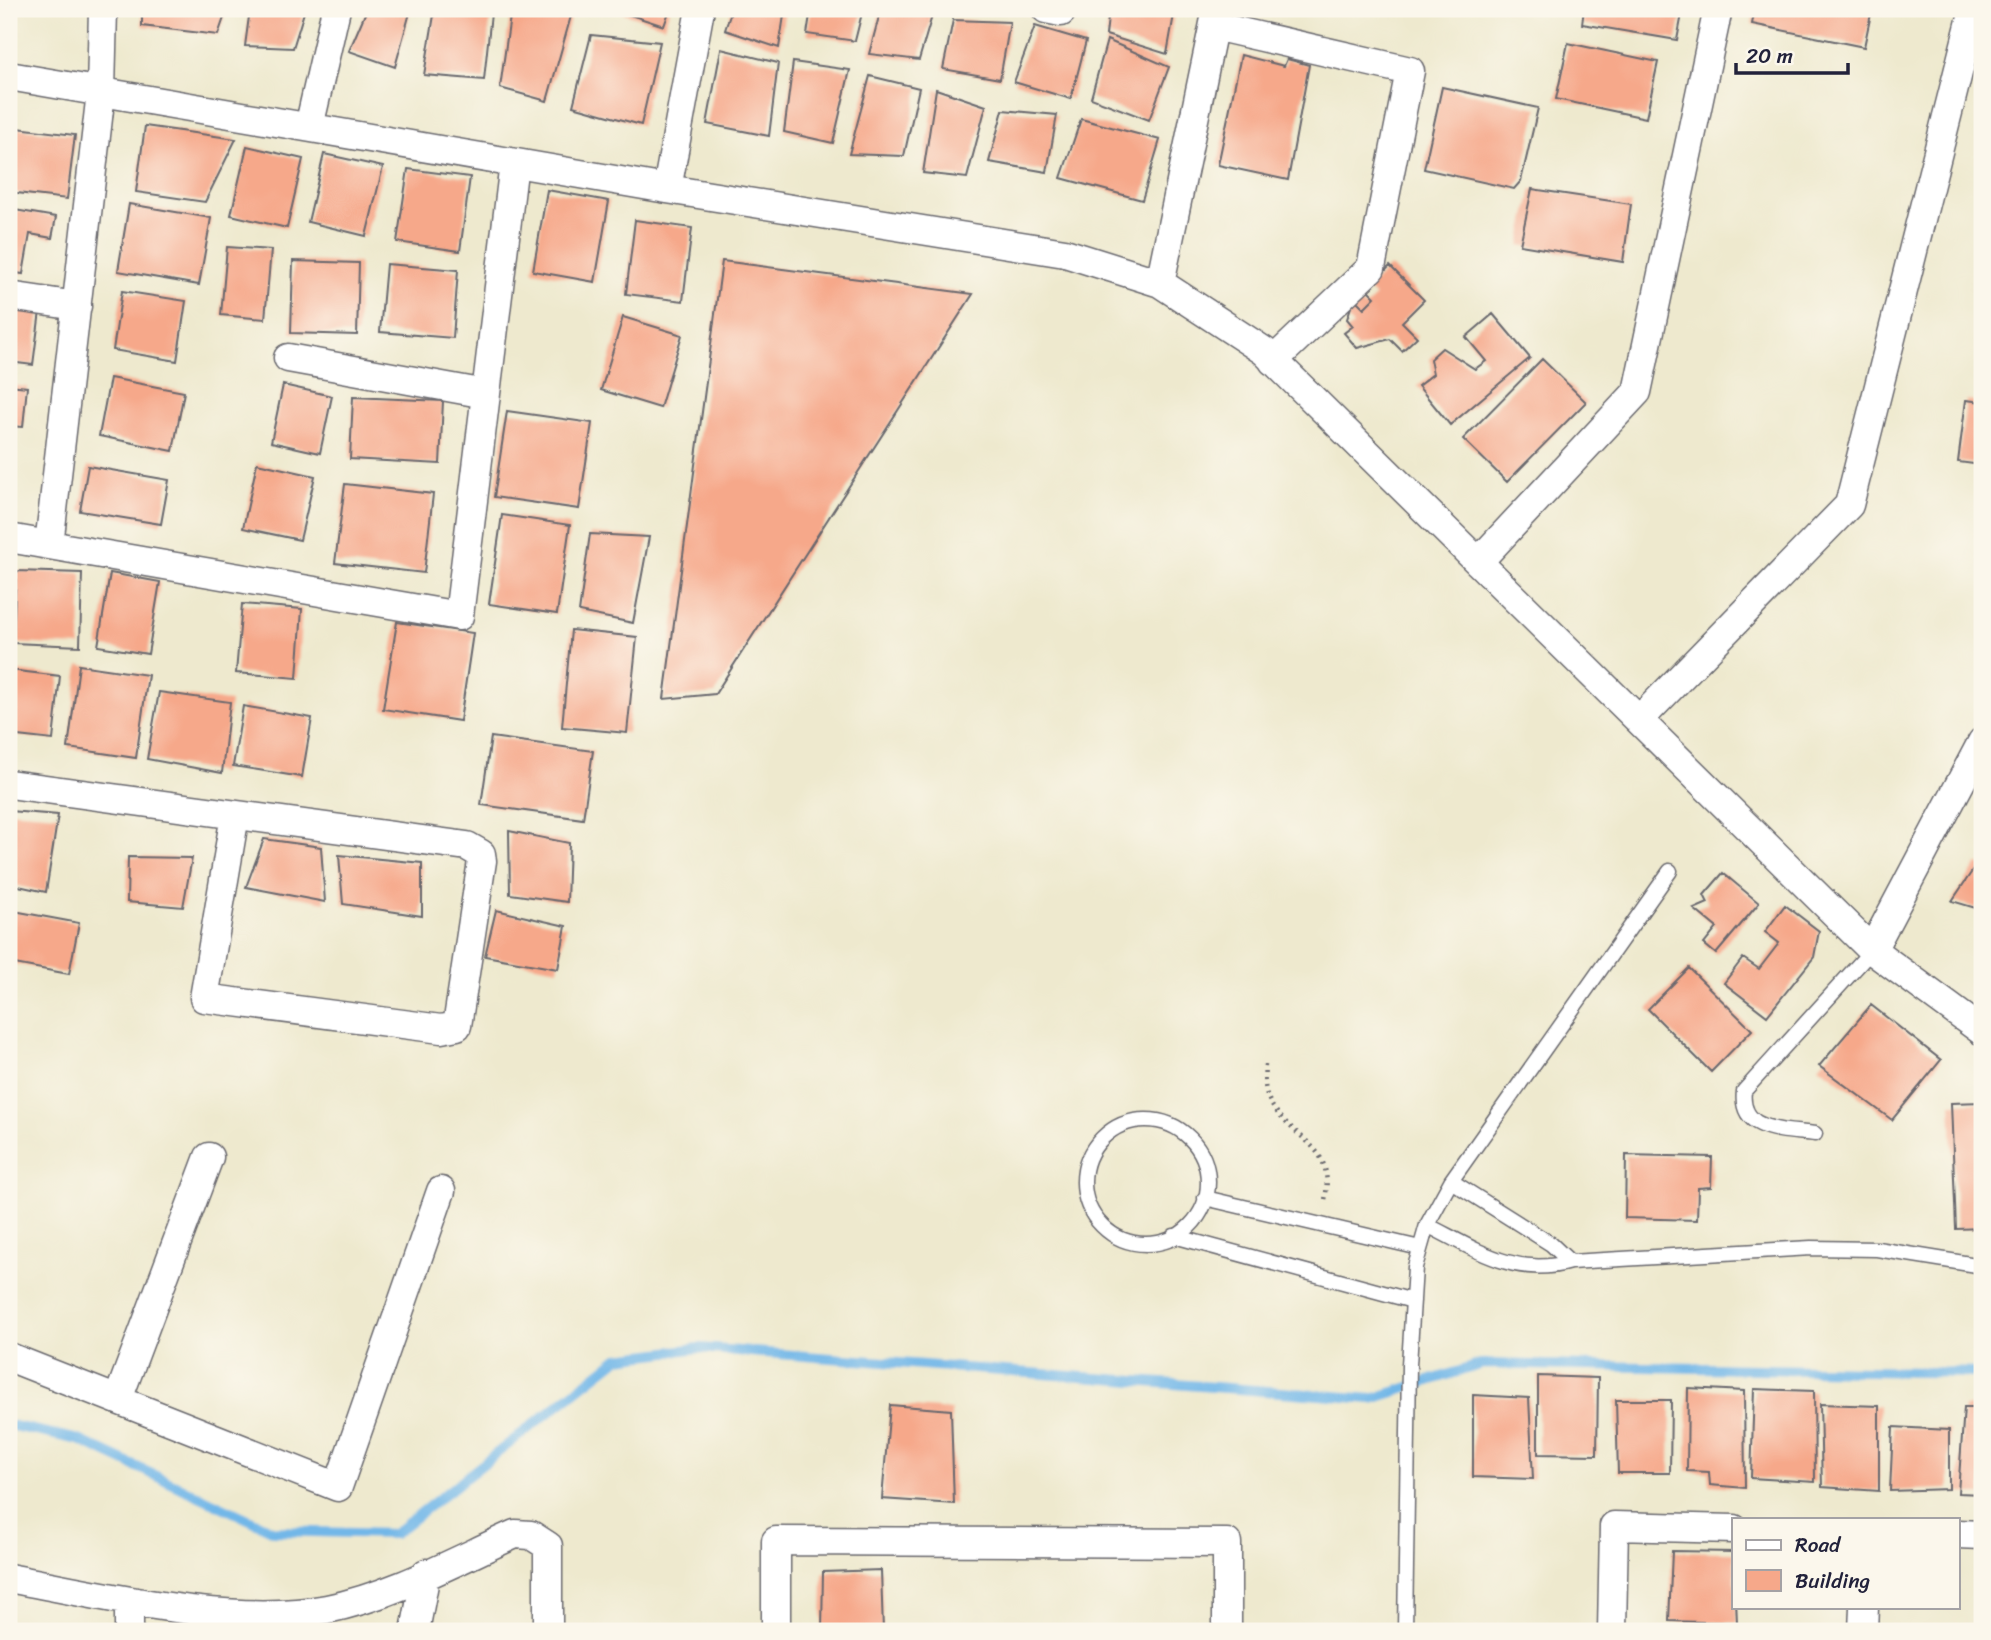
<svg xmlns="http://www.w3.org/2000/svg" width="1991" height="1640" viewBox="0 0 1991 1640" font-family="Sriracha,sans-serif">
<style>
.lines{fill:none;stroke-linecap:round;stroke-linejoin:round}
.stream{stroke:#72b7e8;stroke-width:10}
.building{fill:#f6a88a}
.service-casing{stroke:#69686e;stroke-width:17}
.minor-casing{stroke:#69686e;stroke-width:31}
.path{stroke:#69686e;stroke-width:4.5;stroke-dasharray:2 5;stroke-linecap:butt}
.service{stroke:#fff;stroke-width:14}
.minor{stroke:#fff;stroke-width:28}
</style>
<rect width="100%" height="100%" fill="#fbf7ec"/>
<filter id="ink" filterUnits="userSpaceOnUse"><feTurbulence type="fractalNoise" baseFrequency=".0143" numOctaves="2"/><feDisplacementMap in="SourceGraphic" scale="14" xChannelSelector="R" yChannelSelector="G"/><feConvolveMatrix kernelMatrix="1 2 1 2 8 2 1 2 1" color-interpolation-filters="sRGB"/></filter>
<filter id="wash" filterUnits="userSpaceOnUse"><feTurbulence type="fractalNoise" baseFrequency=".00686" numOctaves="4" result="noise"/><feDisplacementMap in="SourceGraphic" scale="28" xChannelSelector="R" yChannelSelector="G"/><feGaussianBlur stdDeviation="1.57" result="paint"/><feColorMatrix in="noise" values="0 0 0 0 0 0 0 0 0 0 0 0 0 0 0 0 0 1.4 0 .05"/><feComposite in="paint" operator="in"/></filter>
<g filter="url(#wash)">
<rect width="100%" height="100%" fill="#eee9ce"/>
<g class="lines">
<path class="stream" d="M9,1425L79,1440L274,1531L394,1534L618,1358L699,1348L1372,1399L1482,1364L1982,1373"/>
</g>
<g id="blocks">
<path class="building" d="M142,9H227L218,35L142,26Z
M250,9H305L293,48L245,46Z
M367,9H411L395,67L349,51Z
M435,9H474L491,13L484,80L424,75Z
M511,9H573L547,101L500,88Z
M612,9H670L664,26Z
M732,9H785L779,48L725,30Z
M811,9H863L855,41L807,34Z
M881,9H934L919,60L869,54Z
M1109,9H1175L1167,54L1106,35Z
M1584,9H1683L1677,40L1582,24Z
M1755,9H1872L1864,47L1752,24Z
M953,20L1010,22L1000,79L943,69Z
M1035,26L1086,41L1071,99L1014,82Z
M591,35L660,42L641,125L573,106Z
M1107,40L1169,67L1149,120L1091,98Z
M1568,43L1658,62L1646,118L1556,99Z
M721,49L778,63L769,136L707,124Z
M1241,55L1284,66L1287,59L1309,65L1288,180L1218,165Z
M793,62L850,70L833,143L784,132Z
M870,76L919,88L904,156L849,154Z
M1442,87L1538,108L1521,181L1514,189L1424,169Z
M936,89L986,106L967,178L923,173Z
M1003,110L1057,115L1047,172L989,162Z
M1081,119L1160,140L1142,200L1061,178Z
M145,126L236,139L205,202L136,192Z
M9,127L75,135L67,199L9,192Z
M247,146L303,159L287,228L231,215Z
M324,154L383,167L366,236L308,222Z
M408,169L470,177L460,251L397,242Z
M1532,189L1631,204L1623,262L1520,245Z
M547,190L609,201L595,282L533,271Z
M129,204L211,218L199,285L118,271Z
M9,209L56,217L52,238L30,234L23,274L9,272Z
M635,220L692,228L683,301L626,294Z
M227,247L271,250L265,319L221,315Z
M293,261L359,263L357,335L291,333Z
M722,261L973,294L715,694L664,699Z
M386,264L458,270L453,338L380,332Z
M1390,266L1424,300L1402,322L1417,337L1402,351L1390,339L1357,348L1344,333L1353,326L1347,319L1354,298L1364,308L1375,297L1367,289Z
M122,291L186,301L177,361L113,350Z
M9,307L40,311L33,365L9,362Z
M1493,314L1530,358L1450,425L1418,386L1433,374L1430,359L1442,348L1475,369L1486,361L1466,337Z
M623,317L682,335L660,408L601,390Z
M1542,359L1586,402L1507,482L1463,439Z
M110,378L184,392L173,451L99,436Z
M9,385L27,387L23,427L9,426Z
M283,385L332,396L320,453L271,442Z
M353,397L443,401L440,464L350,459Z
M1966,400L1982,402V465L1958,462Z
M507,411L592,423L579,509L494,497Z
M257,463L315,476L300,540L243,528Z
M88,466L169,480L161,524L80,511Z
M345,484L433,494L424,573L335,563Z
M502,515L570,525L557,614L489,604Z
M590,534L649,537L633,623L579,612Z
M16,571L82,573L80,646L13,643Z
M110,573L160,582L148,654L98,646Z
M242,604L302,609L297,678L236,673Z
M397,622L473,633L460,721L383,709Z
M571,630L637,637L627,733L562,727Z
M79,665L148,675L136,758L68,748Z
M9,670L60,676L53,740L9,735Z
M159,692L230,702L222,773L147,759Z
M243,706L312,718L302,777L233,766Z
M491,737L593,751L583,819L481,805Z
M9,811L58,815L46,892L9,884Z
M509,831L569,843L567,902L510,894Z
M264,839L321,847L325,902L246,887Z
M339,855L422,863V916L343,904Z
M128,857L192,858L183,907L127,902Z
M1977,864L1982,865V910L1952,901Z
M1723,873L1759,903L1716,954L1704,944L1717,928L1694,909L1708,903L1704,895Z
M1785,905L1819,931L1814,957L1767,1016L1724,983L1743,958L1759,969L1779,943L1765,932Z
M496,910L566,926L558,969L485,956Z
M14,911L79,923L69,974L9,963Z
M1689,968L1752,1030L1711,1072L1648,1009Z
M1871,1005L1941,1060L1892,1120L1819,1066Z
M1982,1102V1228L1956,1229L1951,1103Z
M1626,1155L1712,1157L1711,1187L1698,1188L1697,1220L1625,1218Z
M1538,1376L1598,1378L1597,1455L1538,1454Z
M1688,1388L1744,1391L1745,1488L1710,1485L1709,1472L1687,1471Z
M1754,1389L1814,1391L1815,1482L1751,1478Z
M1473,1395L1529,1398L1533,1479L1473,1477Z
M1616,1400H1671L1670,1473H1618Z
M1820,1404L1879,1406V1491L1822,1487Z
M890,1405L951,1410L954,1504L882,1499Z
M1964,1407H1982V1494L1958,1493Z
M1893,1427L1949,1430V1489L1890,1491Z
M1672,1551L1734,1552L1737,1623L1669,1621Z
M881,1570L883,1631H822L823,1572Z"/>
</g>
</g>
<g filter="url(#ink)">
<use href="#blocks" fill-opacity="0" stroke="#69686e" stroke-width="2"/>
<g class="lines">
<g class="service-casing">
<path id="service" d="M1084 1182a62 62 0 1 1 124 0a62 62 0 1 1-124 0Z
M1815,1134C1785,1130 1739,1133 1744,1091L1872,950
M1451,1181L1551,1244L1570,1262L1811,1248L1877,1249L1982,1266
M1205,1198L1420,1248
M1427,1225C1475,1249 1515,1278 1570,1262
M1174,1236L1413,1301
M1405,1631L1409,1365L1415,1267L1427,1225L1451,1181L1670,871"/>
</g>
<g class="minor-casing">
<path id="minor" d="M1046,9L1061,12
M1214,26L1410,71L1371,268L1273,361
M9,76L667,189L1065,253L1160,283L1264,351L1872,950L1982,1031
M309,127L336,9
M667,189L700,9
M1160,283L1217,9
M9,296L77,306
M288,358L486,394
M9,538L49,545L101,92L103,9
M49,545L459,616L514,163
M1478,562L1637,392L1718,9
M1639,720L1849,505L1974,9
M9,784L467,846L481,854L482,861L457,1026L441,1029L204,998L235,815
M1872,950L1982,742
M9,1357L338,1487L441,1191
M118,1399L209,1157
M1958,1534L1982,1535
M9,1578C104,1596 231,1627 327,1609C392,1596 455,1561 515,1534L531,1535L548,1546V1631
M129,1631V1601
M415,1631L426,1573
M776,1631V1541L1227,1543V1631
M1612,1631L1614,1526L1734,1529
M1863,1631L1864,1607"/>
</g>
<path class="path" d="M1265,1065C1264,1080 1264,1094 1273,1107C1298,1143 1335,1145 1325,1200"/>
<use href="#service" class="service"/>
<use href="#minor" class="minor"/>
</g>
</g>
<rect width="1991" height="1640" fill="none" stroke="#fbf7ec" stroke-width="35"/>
<rect x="1732" y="1518" width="228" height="91" fill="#fbf7ec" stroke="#a4a2a5" stroke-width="2"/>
<rect x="1746" y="1540" width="35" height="10" fill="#ffffff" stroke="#a4a2a5" stroke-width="2"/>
<text x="1795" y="1552" font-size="21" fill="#22223b">Road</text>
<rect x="1746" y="1570" width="35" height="21" fill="#f6a88a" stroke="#a4a2a5" stroke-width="2"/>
<text x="1795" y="1588" font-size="21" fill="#22223b">Building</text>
<path d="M1736 63v10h112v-10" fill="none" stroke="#22223b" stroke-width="3.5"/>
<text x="1746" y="63" font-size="21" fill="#22223b" stroke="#fbf7ec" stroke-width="5" paint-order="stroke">20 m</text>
</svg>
